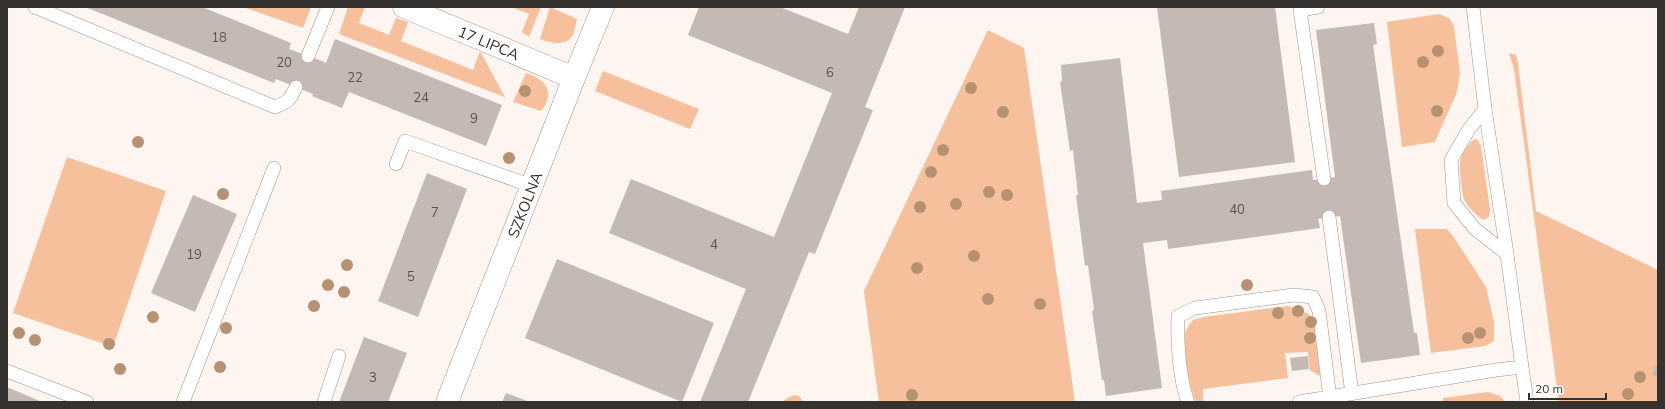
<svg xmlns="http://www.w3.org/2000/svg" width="1665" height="409" viewBox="0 0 1665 409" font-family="Mulish,sans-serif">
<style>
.green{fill:#f6c09d}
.building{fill:#c4bab3}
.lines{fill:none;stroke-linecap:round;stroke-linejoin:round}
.service-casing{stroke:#9f958f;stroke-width:14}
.minor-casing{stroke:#9f958f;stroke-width:23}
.service{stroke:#fff;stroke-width:13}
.minor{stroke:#fff;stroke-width:22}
.tree{fill:#b69172}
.labels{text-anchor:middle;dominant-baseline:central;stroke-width:3;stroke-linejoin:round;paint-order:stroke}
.number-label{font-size:13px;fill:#5a5451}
.street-label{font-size:15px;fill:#363230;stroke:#fff}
</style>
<rect width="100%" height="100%" fill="#fef5f0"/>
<path class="green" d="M243,7H311L303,28Z
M348,7H365L359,23L389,35L396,18L408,22L401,41L473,70L480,51L505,97L339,34Z
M511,7H541L529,37L522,32L529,14Z
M550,7L577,19C576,23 575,30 573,35C566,47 550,43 540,39Z
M1439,14L1449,18L1454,26L1460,73L1457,92L1435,142L1402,147L1387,22Z
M988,30L1024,48L1075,402H879L864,291Z
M1509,53L1516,55L1518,63L1536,211L1658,270V402H1559L1514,69Z
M603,71L699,109L690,129L595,91Z
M526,73C546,79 556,93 541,111L513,102Z
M1475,139L1478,140L1481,146L1490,209L1489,217L1483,220C1477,215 1467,207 1464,199C1462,193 1459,169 1460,162C1461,155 1468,143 1475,139Z
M67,157L166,191L113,347L13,313Z
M1415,229H1447L1453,236L1486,287L1494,322V341L1485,346L1431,353Z
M1288,306L1309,314L1315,326L1320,376L1310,370L1308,352L1285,353L1288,378L1203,389V402L1196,401C1189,385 1182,354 1184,337C1185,331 1189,325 1193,320L1204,317Z
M1488,392L1500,396L1506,402H1443V398Z
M794,395L799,396L804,402H783L787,398Z"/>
<path class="building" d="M85,7H202L291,43L289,49L322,61L326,63L335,39L502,105L486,146L349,92L342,108L312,96L313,94L276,79L274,83Z
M699,7H780L848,34L859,7H905L865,107L873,110L815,254L809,252L748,402H700L746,289L609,233L631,179L774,237L832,93L688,35Z
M1157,7H1275L1295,162L1179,177Z
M1374,23L1377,44L1373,45L1414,333H1417L1420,355L1361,363L1340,216L1318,219L1320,228L1168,249L1167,240L1143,243L1162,388L1106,396L1104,380H1102L1092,311L1094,310L1088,265L1085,266L1076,195H1078L1073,150L1070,151L1060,82L1062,81L1061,65L1120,58L1137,203L1162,200L1161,191L1312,170L1313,180L1335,177L1316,30Z
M427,173L467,189L418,317L378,301Z
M193,195L237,214L195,312L151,293Z
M557,259L714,323L682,402L525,338Z
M364,337L407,353L388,402H339Z
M1308,356L1309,369L1292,371L1290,358Z
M1655,365L1658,366V377L1653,375Z
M7,387L42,402H7Z
M506,393L530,402H502Z"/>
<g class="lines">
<g class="service-casing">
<path id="service" d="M35,7L275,107C288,102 290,100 296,87
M1318,7L1300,10L1324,179
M1473,7L1485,109L1507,254L1522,367
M308,56L328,7
M1485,109L1469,129L1451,160L1454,203L1475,229L1507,254
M396,164L405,141L532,186
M1329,217L1352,394
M7,371L87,402
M183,402L274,168
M324,402L339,356
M1188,402C1179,378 1177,341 1178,316L1195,308L1294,295L1313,297L1319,311L1330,398
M1299,402L1496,370L1522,367L1527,402"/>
</g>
<g class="minor-casing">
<g id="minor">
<path id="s1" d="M404,7L574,78"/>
<path id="s2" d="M447,402L574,78L603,7"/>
</g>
</g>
<use href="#service" class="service"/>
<use href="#minor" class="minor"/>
</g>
<g class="tree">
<circle cx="1438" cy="51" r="6"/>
<circle cx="1423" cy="62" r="6"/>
<circle cx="971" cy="88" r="6"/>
<circle cx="525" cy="91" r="6"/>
<circle cx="1437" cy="111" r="6"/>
<circle cx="1003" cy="112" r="6"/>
<circle cx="138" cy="142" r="6"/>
<circle cx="943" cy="150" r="6"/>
<circle cx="509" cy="158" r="6"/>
<circle cx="931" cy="172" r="6"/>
<circle cx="989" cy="192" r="6"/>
<circle cx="223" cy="194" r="6"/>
<circle cx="1007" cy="195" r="6"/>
<circle cx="956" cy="204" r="6"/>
<circle cx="920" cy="207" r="6"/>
<circle cx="974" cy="256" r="6"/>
<circle cx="347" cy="265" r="6"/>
<circle cx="917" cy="268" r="6"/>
<circle cx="328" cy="285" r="6"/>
<circle cx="1247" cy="285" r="6"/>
<circle cx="344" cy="292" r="6"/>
<circle cx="988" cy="299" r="6"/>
<circle cx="1040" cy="304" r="6"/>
<circle cx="314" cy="306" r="6"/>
<circle cx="1298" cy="311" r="6"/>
<circle cx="1278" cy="313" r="6"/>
<circle cx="153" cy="317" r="6"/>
<circle cx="1311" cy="322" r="6"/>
<circle cx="226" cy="328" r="6"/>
<circle cx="19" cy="333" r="6"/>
<circle cx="1480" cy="333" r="6"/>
<circle cx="1310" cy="338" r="6"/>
<circle cx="1468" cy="338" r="6"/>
<circle cx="35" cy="340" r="6"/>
<circle cx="109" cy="344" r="6"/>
<circle cx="220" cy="367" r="6"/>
<circle cx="120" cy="369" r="6"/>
<circle cx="1640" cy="377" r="6"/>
<circle cx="1628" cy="394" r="6"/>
<circle cx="912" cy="395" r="6"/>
</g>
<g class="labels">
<g class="number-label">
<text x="219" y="37">18</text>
<text x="284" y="62">20</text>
<text x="830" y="72">6</text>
<text x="355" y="77">22</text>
<text x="421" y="97">24</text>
<text x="474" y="118">9</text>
<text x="1237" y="209">40</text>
<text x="435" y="212">7</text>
<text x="714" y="244">4</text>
<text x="194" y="254">19</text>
<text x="411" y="276">5</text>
<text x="373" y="377">3</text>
</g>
<g class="street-label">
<text stroke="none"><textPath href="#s1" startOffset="92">17 LIPCA</textPath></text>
<text stroke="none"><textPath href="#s2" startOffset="212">SZKOLNA</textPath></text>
</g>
</g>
<rect width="1665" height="409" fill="none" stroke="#363230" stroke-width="16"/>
<path d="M1529 393v6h77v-6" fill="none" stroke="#363230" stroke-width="2"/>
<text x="1535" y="393" font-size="12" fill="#363230" stroke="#ffffff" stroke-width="3" paint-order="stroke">20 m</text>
</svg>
